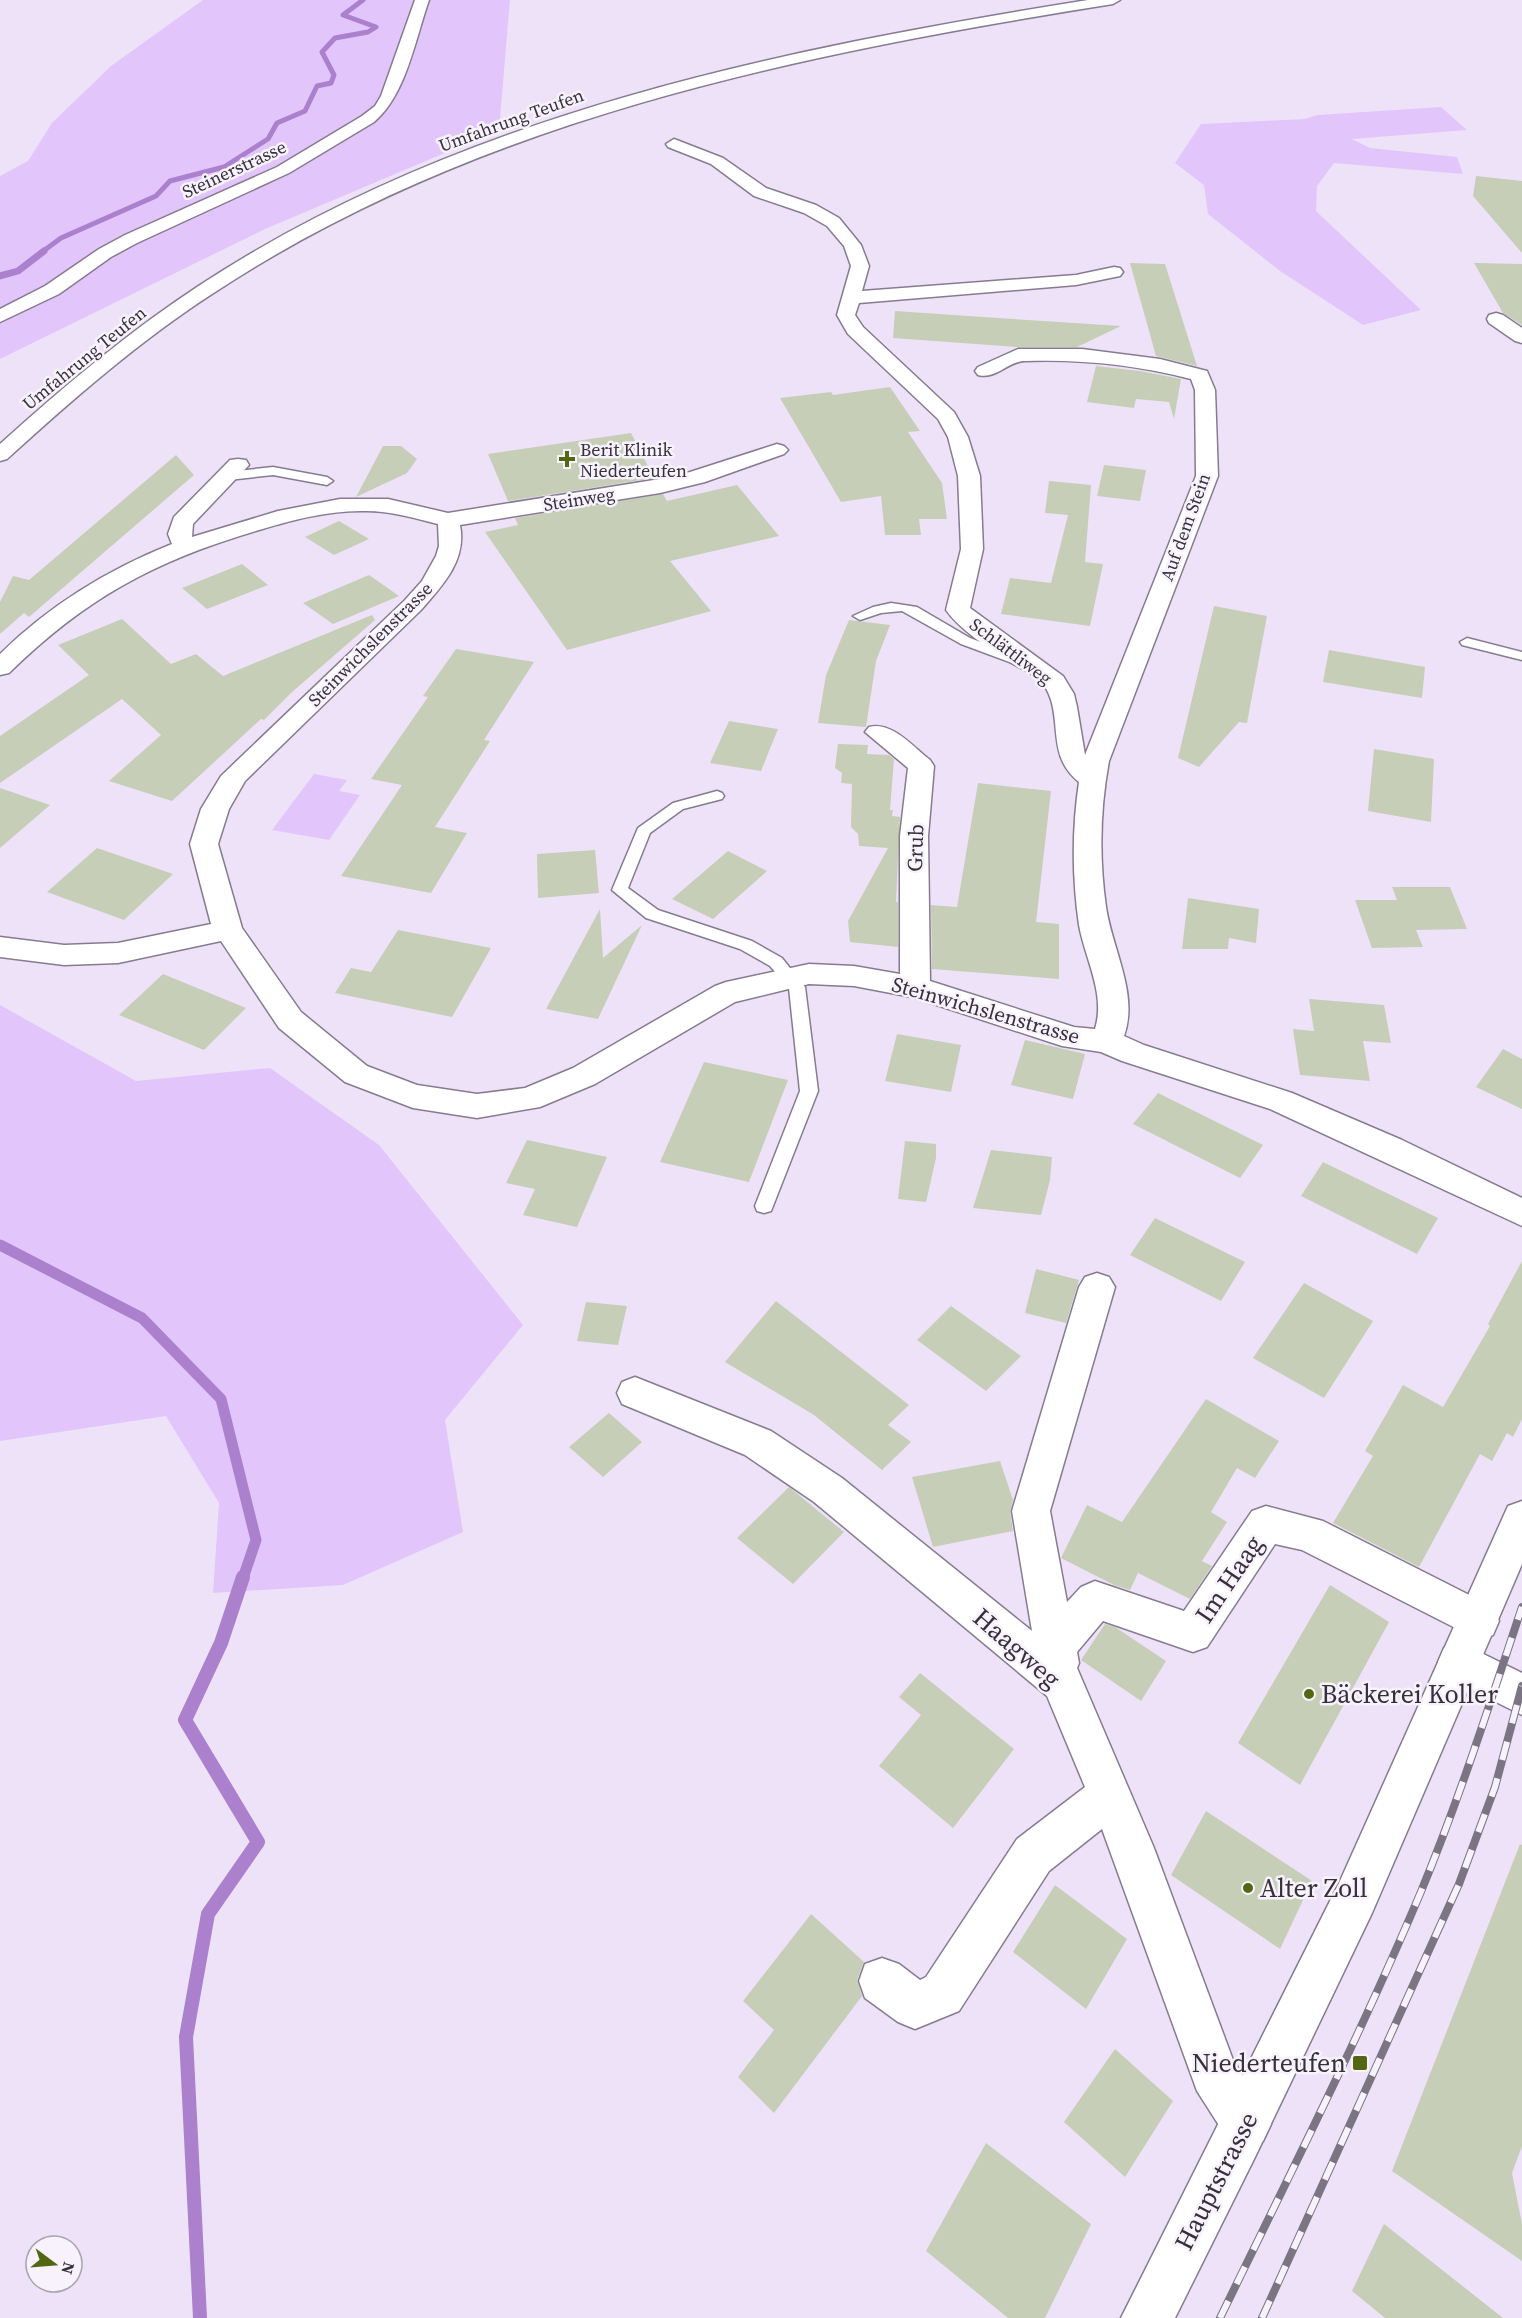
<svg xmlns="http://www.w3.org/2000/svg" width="1522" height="2318" viewBox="0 0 1522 2318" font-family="'Source Serif 4',serif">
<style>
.green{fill:#e2c6fb}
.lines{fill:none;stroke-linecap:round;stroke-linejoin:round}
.stream-far3{stroke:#ab81ce;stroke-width:5}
.stream-far2{stroke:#ab81ce;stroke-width:7}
.stream-far1{stroke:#ab81ce;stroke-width:11}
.stream{stroke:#ab81ce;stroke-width:14}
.building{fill:#c6ceb7}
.service-casing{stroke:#867b8f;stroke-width:3}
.minor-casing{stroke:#867b8f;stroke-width:3}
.tertiary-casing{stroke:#867b8f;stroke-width:3}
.secondary-casing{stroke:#867b8f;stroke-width:3}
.service{fill:#fff;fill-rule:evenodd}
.minor{fill:#fff;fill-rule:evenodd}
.tertiary{fill:#fff;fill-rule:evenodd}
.secondary{fill:#fff;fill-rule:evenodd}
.rail-casing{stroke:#7b7483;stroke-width:8}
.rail{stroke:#f7f2fc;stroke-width:6;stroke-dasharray:19;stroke-linecap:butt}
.poi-dot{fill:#536712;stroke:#f7f2fc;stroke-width:2}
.labels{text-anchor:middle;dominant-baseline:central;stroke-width:5;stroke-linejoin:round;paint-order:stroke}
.far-street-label{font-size:18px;fill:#35313a;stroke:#f7f2fc}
.far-poi-label{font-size:18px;fill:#35313a;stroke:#f7f2fc;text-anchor:start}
.street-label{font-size:21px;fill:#35313a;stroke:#f7f2fc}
.near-street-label{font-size:26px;fill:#35313a;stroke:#f7f2fc}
.near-poi-label{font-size:26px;fill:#35313a;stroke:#f7f2fc;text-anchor:start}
</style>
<rect width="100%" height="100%" fill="#eee2f9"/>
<path class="green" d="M203,0H510L499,130L265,229L0,359V176L28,161L52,123L111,66Z
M1441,107L1467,130L1352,139L1370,148L1457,157L1463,174L1334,163L1317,186L1316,211L1421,310L1363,325L1280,271L1208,214L1204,185L1175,163L1201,124L1304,119L1318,115Z
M314,774L347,780L339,791L360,795L329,840L272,830Z
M0,1005L136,1081L270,1068L379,1145L523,1325L445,1420L463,1532L343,1585L213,1593L219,1503L166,1416L0,1441Z"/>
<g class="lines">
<path class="stream-far3" d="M42,252L61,238L156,196L170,181L224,167L268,139L277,123L305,111L317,86L331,83L334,75L322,52L335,38L368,32L376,27L343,15L363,0"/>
<path class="stream-far2" d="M0,276L18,271L44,251"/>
<path class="stream-far1" d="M0,1245L142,1318L221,1399L256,1540L243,1578"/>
<path class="stream" d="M200,2318L186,2037L208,1914L258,1842L185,1720L221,1643L243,1577"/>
</g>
<path class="building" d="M1476,176L1522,181V253L1473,196Z
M1130,263L1165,264L1197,366L1156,356Z
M1474,263L1522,264V325L1503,313Z
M895,311L983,317L1121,326L1077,347H1017L893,338Z
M1096,366L1140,371L1181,379L1174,419L1169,402L1136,399L1134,408L1087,402Z
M890,387L920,431L908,432L942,483L947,519H919L921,535H885L881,496L841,502L780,398L831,392L833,395Z
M631,433L654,478L508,501L488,454Z
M383,446H401L417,459L407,473L356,497Z
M176,455L194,475L29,617L24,613L0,634V602L13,576L29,580Z
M1104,465L1146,470L1140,501L1097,496Z
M1049,481L1091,485L1085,562L1103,564L1090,626L1001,614L1010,578L1051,583L1068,515L1045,513Z
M737,485L779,536L670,561L711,611L567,650L485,532L518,525L515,518L663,494L667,501Z
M339,521L369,539L334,555L305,537Z
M242,564L268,585L207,609L182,588Z
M369,575L399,596L333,624L303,603Z
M1214,606L1267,616L1247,723L1239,722L1199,767L1178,758Z
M372,615L375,620L291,693L264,720L261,719L172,801L109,781L161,735L122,699L0,783V736L89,675L58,645L122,619L171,664L196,654L223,676Z
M849,620L890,625L876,661L866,727L818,723L826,675Z
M456,649L534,662L484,740L490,741L435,827L467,833L431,893L341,876L402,785L371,779L428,697L423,696Z
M1329,650L1425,667L1422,698L1323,682Z
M729,721L778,729L761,771L710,763Z
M838,744L868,745L867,754L889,755L894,759L890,810H893L892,816L900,817L896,902H898V947L850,942L848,921L888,848L859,846L858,834L851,827L852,784L841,783L842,773L835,768Z
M1374,749L1434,759L1431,822L1368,811Z
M978,783L1051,791L1036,922L1059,924V979L932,969L931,905L957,907Z
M0,788L50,805L0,848Z
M97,848L173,874L124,920L47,892Z
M595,850L599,893L538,898L537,854Z
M728,851L767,871L713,919L672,899Z
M1392,887H1450L1467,929L1416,930L1423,947L1372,948L1355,900H1397Z
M1188,898L1259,909L1256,943L1229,938L1228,949H1182Z
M600,909L603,958L642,925L598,1019L546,1009Z
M398,930L491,948L452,1017L335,993L351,968L371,972Z
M163,974L246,1008L204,1050L119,1015Z
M1309,999L1384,1005L1391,1043L1363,1041L1370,1081L1300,1075L1293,1029L1314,1031Z
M897,1034L961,1045L951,1092L885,1081Z
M1025,1040L1085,1054L1073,1099L1011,1085Z
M1503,1049L1522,1059V1109L1476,1087Z
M704,1062L788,1080L749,1182L660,1162Z
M1158,1093L1263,1145L1240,1178L1133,1124Z
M527,1140L607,1157L577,1227L523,1215L535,1189L506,1183Z
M905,1141L936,1144V1158L926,1202L898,1199Z
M991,1150L1052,1157L1050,1180L1041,1215L973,1208Z
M1323,1162L1438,1218L1417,1254L1301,1196Z
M1155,1218L1245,1262L1221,1301L1130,1255Z
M1522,1261V1419L1513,1437L1507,1433L1492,1461L1480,1454L1419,1567L1333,1523L1373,1456L1365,1451L1403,1385L1443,1407L1490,1326L1488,1324Z
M1036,1269L1079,1280L1066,1323L1025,1313Z
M1304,1283L1373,1321L1324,1398L1253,1358Z
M776,1301L909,1405L888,1425L911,1442L882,1470L814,1415L725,1362Z
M586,1302L627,1306L618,1345L577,1341Z
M951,1306L1021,1356L986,1391L917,1340Z
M1206,1399L1279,1441L1255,1478L1237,1468L1211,1512L1227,1522L1202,1561L1212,1566L1190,1599L1138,1573L1130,1590L1114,1585L1061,1558L1087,1505L1122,1522Z
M609,1413L642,1442L603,1477L569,1447Z
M1000,1461L1013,1500L1010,1511L1013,1531L933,1547L912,1477Z
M789,1487L844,1532L793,1584L737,1538Z
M1330,1585L1389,1622L1300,1785L1238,1743Z
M1105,1624L1115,1627L1166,1661L1141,1701L1081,1660Z
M920,1673L1014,1749L953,1828L879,1766L921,1715L899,1697Z
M1206,1811L1312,1881L1280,1949L1171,1875Z
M1520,1844L1522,1845V2146L1512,2173L1522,2224V2261L1392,2171Z
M1055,1885L1127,1939L1086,2009L1013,1952Z
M811,1914L864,1962L857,1980L862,1996L774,2113L738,2077L774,2030L743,2001Z
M1115,2049L1173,2101L1125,2177L1064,2122Z
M986,2143L1091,2224L1045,2318H1008L926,2251Z
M1384,2224L1503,2318H1385L1352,2291Z"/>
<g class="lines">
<g class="service-casing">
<path id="service" d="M273,467L327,477L333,481L327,485L273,475L228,480L222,476L228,472Z
M891,603L917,607L970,638L1028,660L1030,663L1023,667L961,644L902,611L881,613L860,620L853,616L873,607Z
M1467,638L1522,652V660L1462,645L1460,642Z
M717,791L722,793L724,796L722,799L683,809L650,833L628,888L658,910L752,941L782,958L805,987L818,1091L773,1206L771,1211L764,1213L757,1211L755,1206L800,1091L789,988L770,966L740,949L646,918L612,890L638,828L673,803Z"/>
</g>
<g class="minor-casing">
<path id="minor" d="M674,139L723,158L766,188L816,205L839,218L861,245L869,266L862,291L1076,275L1114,267L1120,268L1123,272L1120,276L1076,285L859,303L855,315L863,327L954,412L968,437L980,476L983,549L970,608L1063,676L1074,694L1077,707L1085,755L1196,476L1195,390L1191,379C1137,365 1081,359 1025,361C1008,361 996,380 978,375L975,371L978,367L1018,349H1082L1160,359L1207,371L1215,390L1218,476L1109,761C1100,809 1099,858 1106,907C1112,949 1139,994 1124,1036L1144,1045L1292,1093L1402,1140L1522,1198V1226L1270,1109L1122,1061L1101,1052L1062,1046L912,997L854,986L809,984L735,1002L595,1084L540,1107L477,1118L413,1108L345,1082L279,1028L221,941L118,963L64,965L0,957V937L64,945L118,943L211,924L190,844L201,809L221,776L405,600L422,581L436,556L439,546L438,524C414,518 390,511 366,511C329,510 293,520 259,530C156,560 85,598 9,673L0,675V654C50,605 107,570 172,544L168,534L174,517L230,460L238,459L246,460L249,465L193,524L192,537L278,511L340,499H388L448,513L660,479L690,472L777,444L784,446L788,450L784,454L705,482L660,493L460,525C467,560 443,585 421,610L245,781L229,809L218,844L242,928L301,1012L367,1066L417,1085L477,1094L525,1088L573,1068L715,986L726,982L809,964L854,966L900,974V836L908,768L865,732L869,727C892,721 913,747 930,760L934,766L928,836L930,981L1074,1027L1095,1029C1106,994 1085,959 1079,925C1072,877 1072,829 1079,782C1044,754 1065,717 1044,685C1036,674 1021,669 1010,662C989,648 961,631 946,610L961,549L958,476L948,437L938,419L848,334L837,315L851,266L844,246L827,226L804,213L754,196L711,164L668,147L666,144Z
M1496,313L1503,315L1522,328V343L1515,341L1489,323L1487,319L1489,315Z
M1097,1273L1109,1277L1115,1287L1050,1511L1067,1602L1081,1587L1095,1581L1184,1611L1252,1511L1266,1506L1323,1521L1493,1607L1499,1621L1493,1635L1479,1640L1302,1550L1275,1544L1207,1647L1193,1652L1103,1621L1077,1652L1079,1663L1077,1668L1154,1848L1233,2060L1263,2107L1271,2124L1263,2141L1246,2149L1229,2141L1197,2091L1102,1829L1049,1871L959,2011L915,2029L898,2022L865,1998L859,1981L865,1964L882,1958L899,1964L920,1980L926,1977L1017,1839L1085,1787L1047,1696L814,1502L745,1455L622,1404L617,1393L622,1382L635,1377L771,1431L842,1478L1032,1631L1012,1511L1079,1287L1085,1277Z
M1459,1642L1522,1673V1715L1444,1676L1438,1662L1444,1648Z"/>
</g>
<g class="tertiary-casing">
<path id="tertiary" d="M1522,1501V1564L1372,1913L1256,2155L1175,2318H1121L1340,1881L1508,1506Z"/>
</g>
<g class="secondary-casing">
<path id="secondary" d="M415,0H429C415,40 406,95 374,122L289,173L137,243L111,257L59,294L0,322V309L45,286L99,249L125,235L277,167L362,116L375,106L381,96Z
M1088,0H1120L1113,4C801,54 480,117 212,294C138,342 72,400 7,459L0,461V444C62,388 127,333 197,287C461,113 781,49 1088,0Z"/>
</g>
<use href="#service" class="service"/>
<use href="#minor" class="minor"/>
<use href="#tertiary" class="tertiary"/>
<use href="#secondary" class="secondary"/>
<g class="rail-casing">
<path id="rail" d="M1220,2318C1288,2178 1359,2038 1420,1894C1459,1800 1490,1703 1522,1607
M1262,2318L1459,1884L1495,1787L1522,1686"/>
</g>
<use href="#rail" class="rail"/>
</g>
<g class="poi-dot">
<path d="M564 450h6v6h6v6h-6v6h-6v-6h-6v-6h6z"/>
<circle cx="1309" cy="1694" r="6"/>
<circle cx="1248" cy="1888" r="6"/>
<rect x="1352" y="2055" width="16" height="16" rx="3"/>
</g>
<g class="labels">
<g class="far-street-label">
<text transform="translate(511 120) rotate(-20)">Umfahrung Teufen</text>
<text transform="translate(234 169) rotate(-25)">Steinerstrasse</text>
<text transform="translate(84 358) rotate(-39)">Umfahrung Teufen</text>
<text transform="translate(579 499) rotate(-9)">Steinweg</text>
<text transform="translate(1185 527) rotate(-70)">Auf dem Stein</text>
<text transform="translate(370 644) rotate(-45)">Steinwichslenstrasse</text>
<text transform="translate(1011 651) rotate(37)">Schlättliweg</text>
</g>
<g class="far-poi-label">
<text x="580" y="449">Berit Klinik<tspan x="580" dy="21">Niederteufen</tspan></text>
</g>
<g class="street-label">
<text transform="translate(915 848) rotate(-88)">Grub</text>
<text transform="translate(986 1010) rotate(16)">Steinwichslenstrasse</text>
</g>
<g class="near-street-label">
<text transform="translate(1229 1579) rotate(-56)">Im Haag</text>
<text transform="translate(1017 1648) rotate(41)">Haagweg</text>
<text transform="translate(1216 2181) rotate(-63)">Hauptstrasse</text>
</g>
<g class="near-poi-label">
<text x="1321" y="1694">Bäckerei Koller</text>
<text x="1260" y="1888">Alter Zoll</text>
<text x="1346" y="2063" text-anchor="end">Niederteufen</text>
</g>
</g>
<g transform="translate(54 2264) rotate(106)"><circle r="28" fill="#f7f2fc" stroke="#a9a5ae" stroke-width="1.5"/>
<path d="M0-4.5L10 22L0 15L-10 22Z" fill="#536712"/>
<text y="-9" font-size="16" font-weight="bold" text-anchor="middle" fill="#35313a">N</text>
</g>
</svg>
